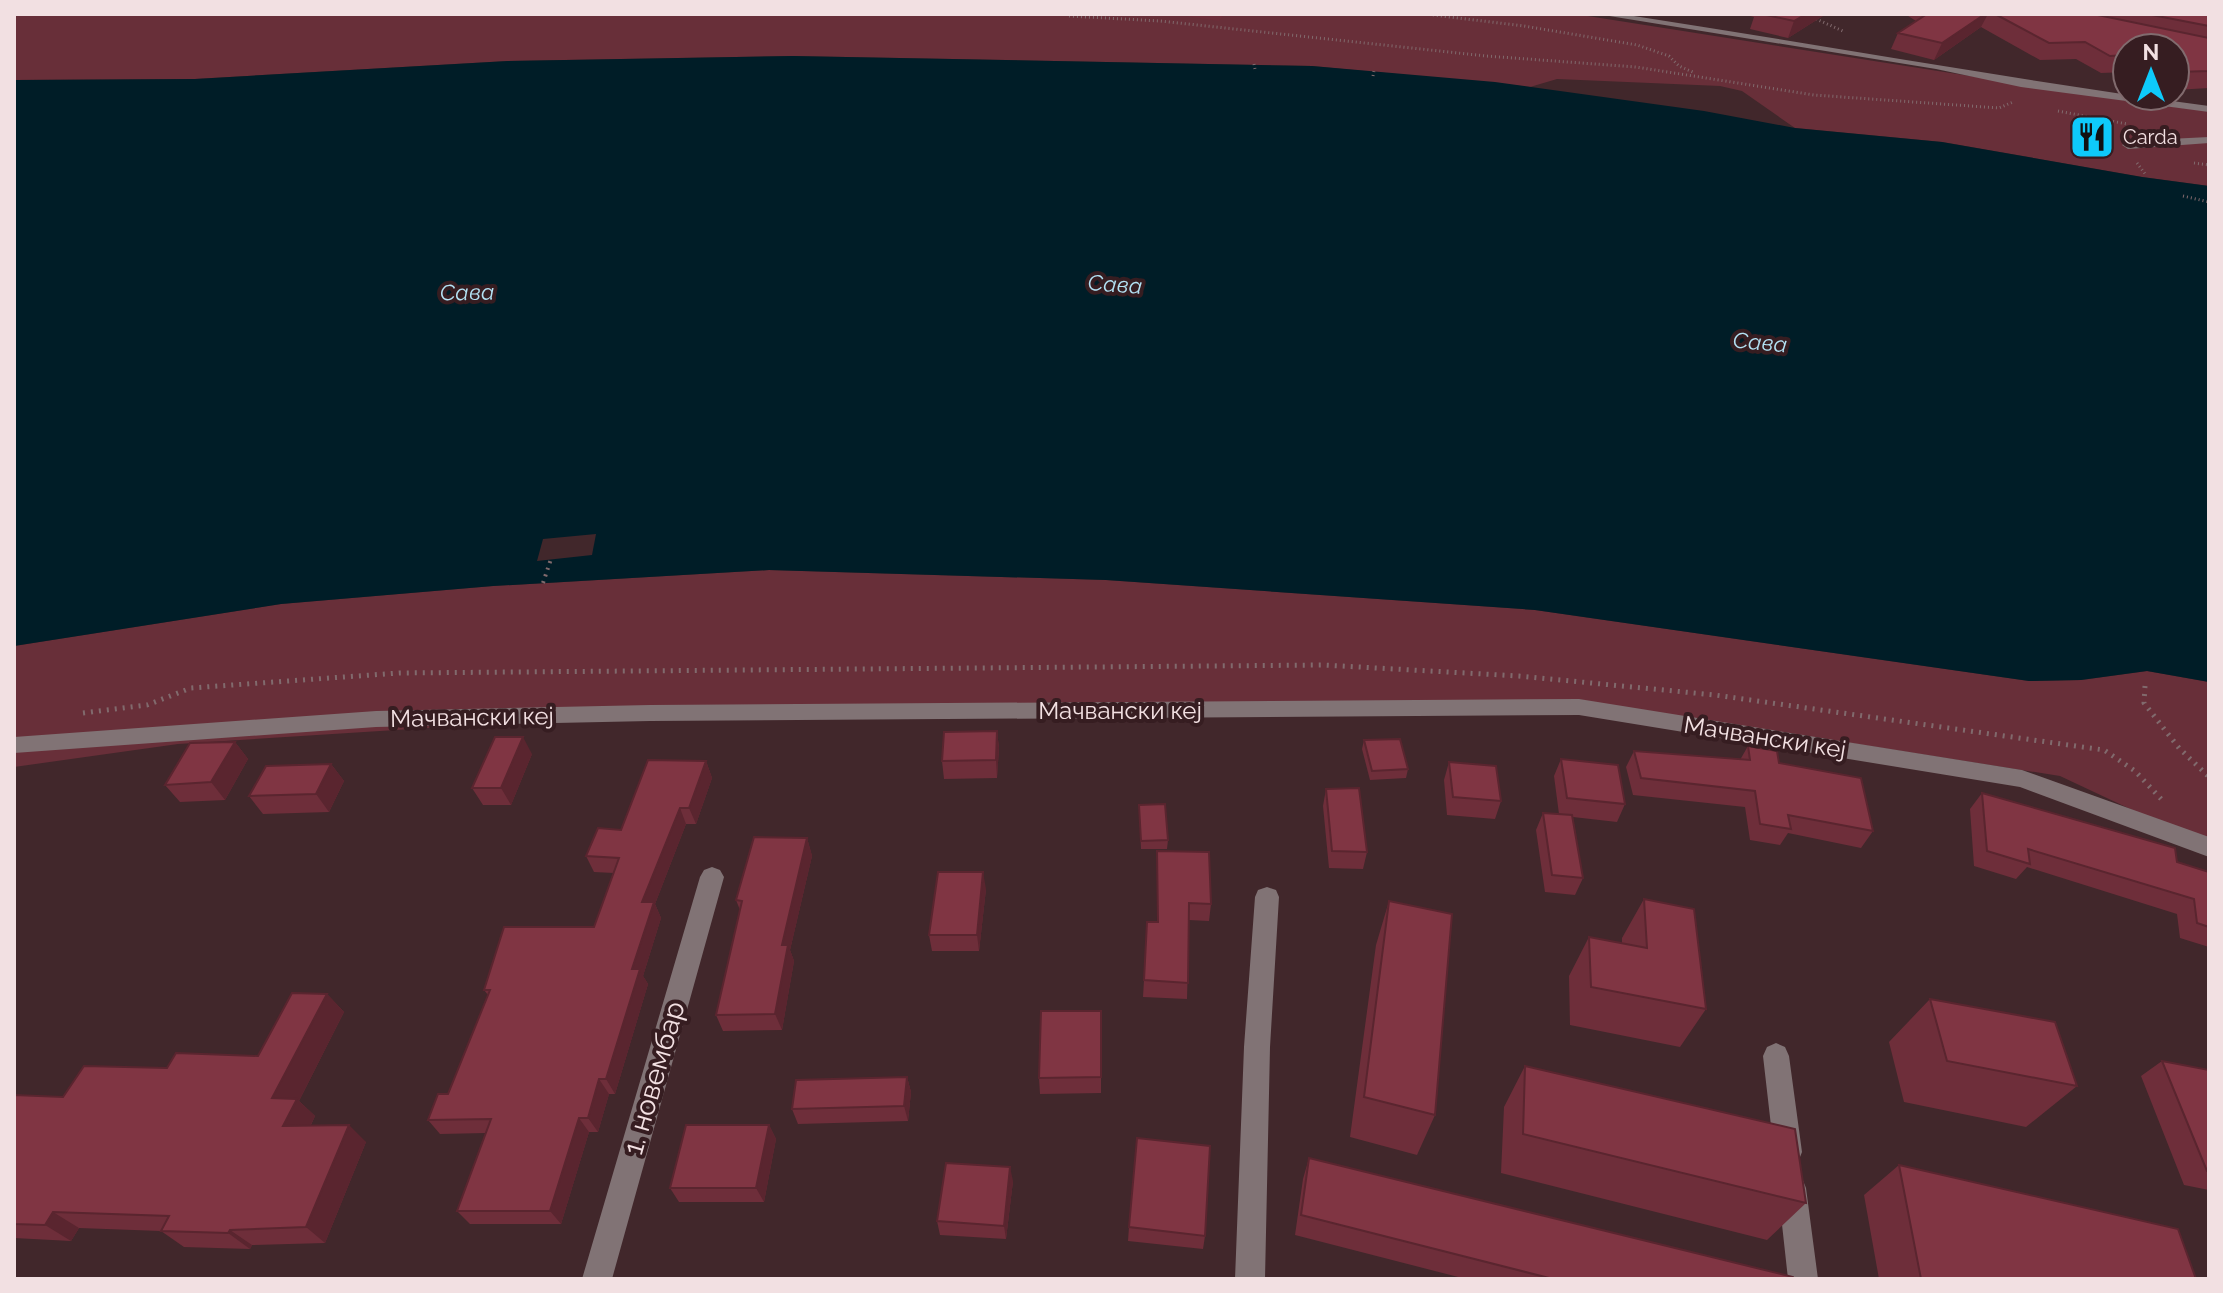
<svg xmlns="http://www.w3.org/2000/svg" width="2223" height="1293" viewBox="0 0 2223 1293" font-family="Raleway,sans-serif">
<style>
.green{fill:#682f39}
.water{fill:#001d27}
.pier{fill:#41272b}
.lines{fill:none;stroke-linecap:round;stroke-linejoin:round}
.path-far2{stroke:#816a6d;stroke-width:3;stroke-dasharray:1 3;stroke-linecap:butt}
.path-far1{stroke:#816a6d;stroke-width:4;stroke-dasharray:2 5;stroke-linecap:butt}
.path{stroke:#816a6d;stroke-width:5;stroke-dasharray:2 6;stroke-linecap:butt}
.minor{fill:#817375;fill-rule:evenodd}
.wall{fill:#6e2e3a}
.shaded-wall{fill:#5a252f}
.building{fill:#803543;stroke:#5a252f;stroke-width:2}
.labels{text-anchor:middle;dominant-baseline:central;stroke-width:8;stroke-linejoin:round;paint-order:stroke}
.far-poi-label{font-size:20px;fill:#f2e0e2;stroke:#361d21;text-anchor:start}
.far-water-label{font-size:22px;font-style:italic;fill:#b3e2f4;stroke:#361d21}
.street-label{font-size:24px;fill:#f2e0e2;stroke:#361d21}
.near-street-label{font-size:28px;fill:#f2e0e2;stroke:#361d21}
</style>
<rect width="100%" height="100%" fill="#41272b"/>
<path class="green" d="M14,14H1575L2148,104L2209,111V186L2142,177L1942,142L1795,128L1742,91L1720,86L1557,79L1530,87L1312,66L793,56L508,61L195,79L14,80Z
M769,570L1106,580L1535,610L2029,681L2081,680L2147,671L2209,682V846L2060,776L1582,701L583,718L178,744L14,767V646L281,604L493,586Z"/>
<path class="water" d="M793,56L1312,66L1495,82L1704,111L1795,128L1942,142L2142,177L2209,186V682L2147,671L2081,680L2029,681L1535,610L1106,580L769,570L493,586L281,604L14,646V80L195,79L508,61Z"/>
<path class="pier" d="M596,534L592,555L537,561L543,539Z"/>
<g class="lines">
<path class="path-far2" d="M1425,14L1524,26L1637,45L1669,56L1679,66L1695,73
M1805,14L1845,32
M1069,16L1160,21L1486,56L1636,67L1814,95L1999,108L2013,102
M1254,64L1255,69
M1373,76L1374,71
M2058,111L2127,124
M2137,163L2146,175
M2194,163L2209,165
M2183,196L2209,202"/>
<path class="path-far1" d="M543,583L551,559"/>
<path class="path" d="M2145,686L2144,703L2179,748L2209,777
M83,713L147,705L191,688L399,673L1323,665L1519,676L1715,695L2104,750L2135,771L2164,802"/>
<path class="minor" d="M1597,14H1621C1817,44 2014,80 2209,106V112L2021,87L1936,69Z
M2209,137V143L2128,149L2122,145L2128,141Z
M1579,699L2022,770L2209,837V857L2020,787L1579,715L650,721L376,727L14,753V737L376,711L650,705Z
M712,867L720,870L724,877L612,1279H582L700,877L704,870Z
M1267,887L1276,890L1279,897L1270,1047L1265,1279H1235L1244,1047L1255,897L1258,890Z
M1776,1043L1785,1047L1789,1056L1802,1152L1798,1162L1788,1166L1778,1162L1774,1152L1763,1056L1767,1047Z
M1792,1174L1802,1178L1806,1188L1818,1279H1788L1778,1188L1782,1178Z"/>
</g>
<path class="wall" d="M1173,14H1224L1219,21Z
M1743,14H1826L1788,38L1750,29L1754,17Z
M1905,14L2209,15V88L2175,90V48H2127V72L2101,73L2076,59L2040,60L1981,27L1934,60L1891,49L1898,33L1916,21Z
M997,731L999,748L997,778L944,779L942,761Z
M1364,740L1408,769L1406,778L1370,780L1362,749Z
M235,742L248,759L225,800L180,802L165,785Z
M1748,746L1779,763L1873,831L1861,848L1788,833L1780,845L1750,840L1745,807L1633,795L1626,767L1634,751L1740,760Z
M532,754L511,805H483L472,788Z
M1561,759L1625,804L1617,822L1573,817L1583,878L1575,895L1545,892L1536,830L1543,813L1559,814L1554,776Z
M706,761L712,778L696,824H686L655,904L661,918L643,976L648,984L615,1094H609L598,1132H589L561,1224H470L457,1211L486,1133L440,1134L428,1120L448,1094L488,995L484,990L594,927L614,873L594,872L586,856L621,830Z
M1449,762L1501,801L1495,819L1447,815L1444,780Z
M331,764L344,781L329,812L263,814L249,796Z
M1326,789L1367,852L1363,869L1329,868L1323,806Z
M1982,793L2177,862L2209,872V947L2180,938L2177,914L2027,867L2016,879L1974,866L1970,809Z
M1139,805L1168,840L1167,849H1141Z
M807,838L812,856L790,950L794,961L782,1030L723,1031L716,1015L740,910L736,900Z
M1157,851L1211,904L1209,921L1189,920L1187,999L1143,997L1144,980L1157,922Z
M986,889L979,951H932L929,935Z
M1644,899L1706,1009L1680,1047L1570,1025L1569,976L1589,937L1622,943V938Z
M1389,901L1435,1115L1417,1155L1350,1137L1376,945Z
M327,994L344,1012L299,1101L315,1116L311,1125L366,1142L325,1243L252,1245L250,1249L184,1247L161,1231L79,1228L71,1241L14,1238V1095L63,1097L258,1056Z
M1930,999L2077,1086L2026,1127L1904,1102L1889,1042Z
M1101,1011V1093L1040,1094L1039,1078Z
M2162,1061L2209,1070V1190L2184,1185L2141,1076Z
M1525,1066L1806,1203L1767,1240L1501,1173L1504,1107Z
M907,1077L911,1092L908,1121L798,1124L792,1109Z
M769,1125L776,1139L764,1202H679L670,1188Z
M1309,1158L1794,1279H1466L1295,1235L1303,1179Z
M1899,1165L2196,1279H1879L1864,1195Z
M1013,1181L1006,1239L940,1235L937,1221Z
M1129,1227L1205,1236L1203,1249L1128,1241Z"/>
<path class="shaded-wall" d="M1806,14H1826L1788,38L1794,21Z
M1985,14H1988L1981,27L1934,60L1942,43Z
M997,731L999,748L997,778L996,760Z
M523,737L532,754L511,805L501,788Z
M235,742L248,759L225,800L211,782Z
M706,761L712,778L696,824L689,808Z
M331,764L344,781L329,812L316,794Z
M680,808L686,824L655,904L661,918L643,976L648,984L615,1094L606,1079L632,969L642,902Z
M807,838L812,856L790,950L794,961L782,1030L775,1014L782,945Z
M983,872L986,889L979,951L977,935Z
M327,994L344,1012L299,1101L315,1116L302,1143L283,1126L272,1098Z
M907,1077L911,1092L908,1121L904,1106Z
M599,1079L609,1094L598,1132L588,1118Z
M579,1118L589,1132L561,1224L550,1211Z
M349,1125L366,1142L325,1243L306,1227Z
M769,1125L776,1139L764,1202L756,1188Z
M1010,1167L1013,1181L1006,1239L1004,1226Z
M53,1212L79,1228L71,1241L45,1225Z
M230,1230L252,1245L250,1249L228,1233Z"/>
<path class="building" d="M1762,14H1806L1794,21Z
M1927,14H1985L1942,43L1898,33Z
M1995,14H2093L2209,38V71L2175,72V48H2127V55L2110,56L2085,42L2049,43Z
M2147,14L2209,15V26Z
M997,731L996,760L942,761L944,732Z
M495,737H523L501,788H472Z
M1400,739L1408,769L1372,771L1364,740Z
M235,742L211,782L165,785L190,743Z
M1748,746L1777,751L1779,763L1861,778L1873,831L1788,815L1791,829L1760,824L1755,791L1641,778L1634,751L1750,760Z
M1561,759L1618,765L1625,804L1567,798Z
M648,760L706,761L689,808H680L642,902H654L632,969H640L606,1079H599L588,1118H579L550,1211H457L491,1119L428,1120L438,1094H448L490,990H484L504,927H594L619,858L586,856L598,828L621,830Z
M1449,762L1496,766L1501,801L1453,797Z
M331,764L316,794L249,796L266,766Z
M1359,788L1367,852L1332,851L1326,789Z
M1982,793L2175,848L2177,862L2209,872V927L2197,923L2194,899L2028,849L2030,864L1987,851Z
M1165,804L1168,840L1141,841L1139,805Z
M1543,813L1572,815L1583,878L1552,875Z
M754,837L807,838L782,945H788L775,1014L716,1015L742,901L736,900Z
M1157,851L1209,852L1211,904L1189,903L1188,983L1144,980L1147,922H1158Z
M938,872H983L977,935H929Z
M1644,899L1694,909L1706,1009L1591,987L1589,937L1647,948Z
M1389,901L1452,914L1435,1115L1364,1097Z
M292,993L327,994L272,1098L297,1099L283,1126L349,1125L306,1227L230,1230L228,1233L161,1231L169,1216L53,1212L45,1225L14,1224V1095L63,1097L84,1066L167,1068L176,1053L258,1056Z
M1930,999L2055,1022L2077,1086L1947,1061Z
M1041,1011H1101V1077L1039,1078Z
M2162,1061L2209,1070V1172L2207,1171Z
M1525,1066L1795,1129L1806,1203L1523,1134Z
M907,1077L904,1106L792,1109L796,1080Z
M686,1125H769L756,1188H670Z
M1137,1138L1210,1146L1205,1236L1129,1227Z
M1309,1158L1793,1277L1794,1279H1553L1301,1215Z
M946,1163L1010,1167L1004,1226L937,1221Z
M1899,1165L2178,1229L2196,1279H1921Z"/>
<defs>
<g id="restaurant-square" transform="scale(2.3)"><rect x="-9" y="-9" width="18" height="18" rx="4" fill="#0ecafa" stroke="#361d21"/><path d="M-5-6h1v4h1v-4h1v4h1v-4h1v5L-1.5 .5V6h-2V.5L-5-1ZM5-6V6H3V1.5H1.5Q1.5-4 5-6Z" fill="#111"/></g>
</defs>
<g fill-rule="evenodd">
<use href="#restaurant-square" x="2092" y="137"/>
</g>
<g class="labels">
<g class="far-poi-label">
<text x="2123" y="137">Carda</text>
</g>
<g class="far-water-label">
<text transform="translate(1115 284) rotate(4)">Сава</text>
<text transform="translate(467 292) rotate(-1)">Сава</text>
<text transform="translate(1760 342) rotate(5)">Сава</text>
</g>
<g class="street-label">
<text x="1120" y="710">Мачвански кеј</text>
<text transform="translate(472 717) rotate(-1)">Мачвански кеј</text>
<text transform="translate(1765 737) rotate(9)">Мачвански кеј</text>
</g>
<g class="near-street-label">
<text transform="translate(654 1078) rotate(-74)">1. новембар</text>
</g>
</g>
<rect width="2223" height="1293" fill="none" stroke="#f2e0e2" stroke-width="32"/>
<g transform="translate(2151 72)"><circle r="38" fill="#361d21" stroke="#816b6e" stroke-width="2"/>
<path d="M0-6L14 30L0 20L-14 30Z" fill="#0ecafa"/>
<text y="-12" font-size="22" font-weight="bold" text-anchor="middle" fill="#f2e0e2">N</text>
</g>
</svg>
